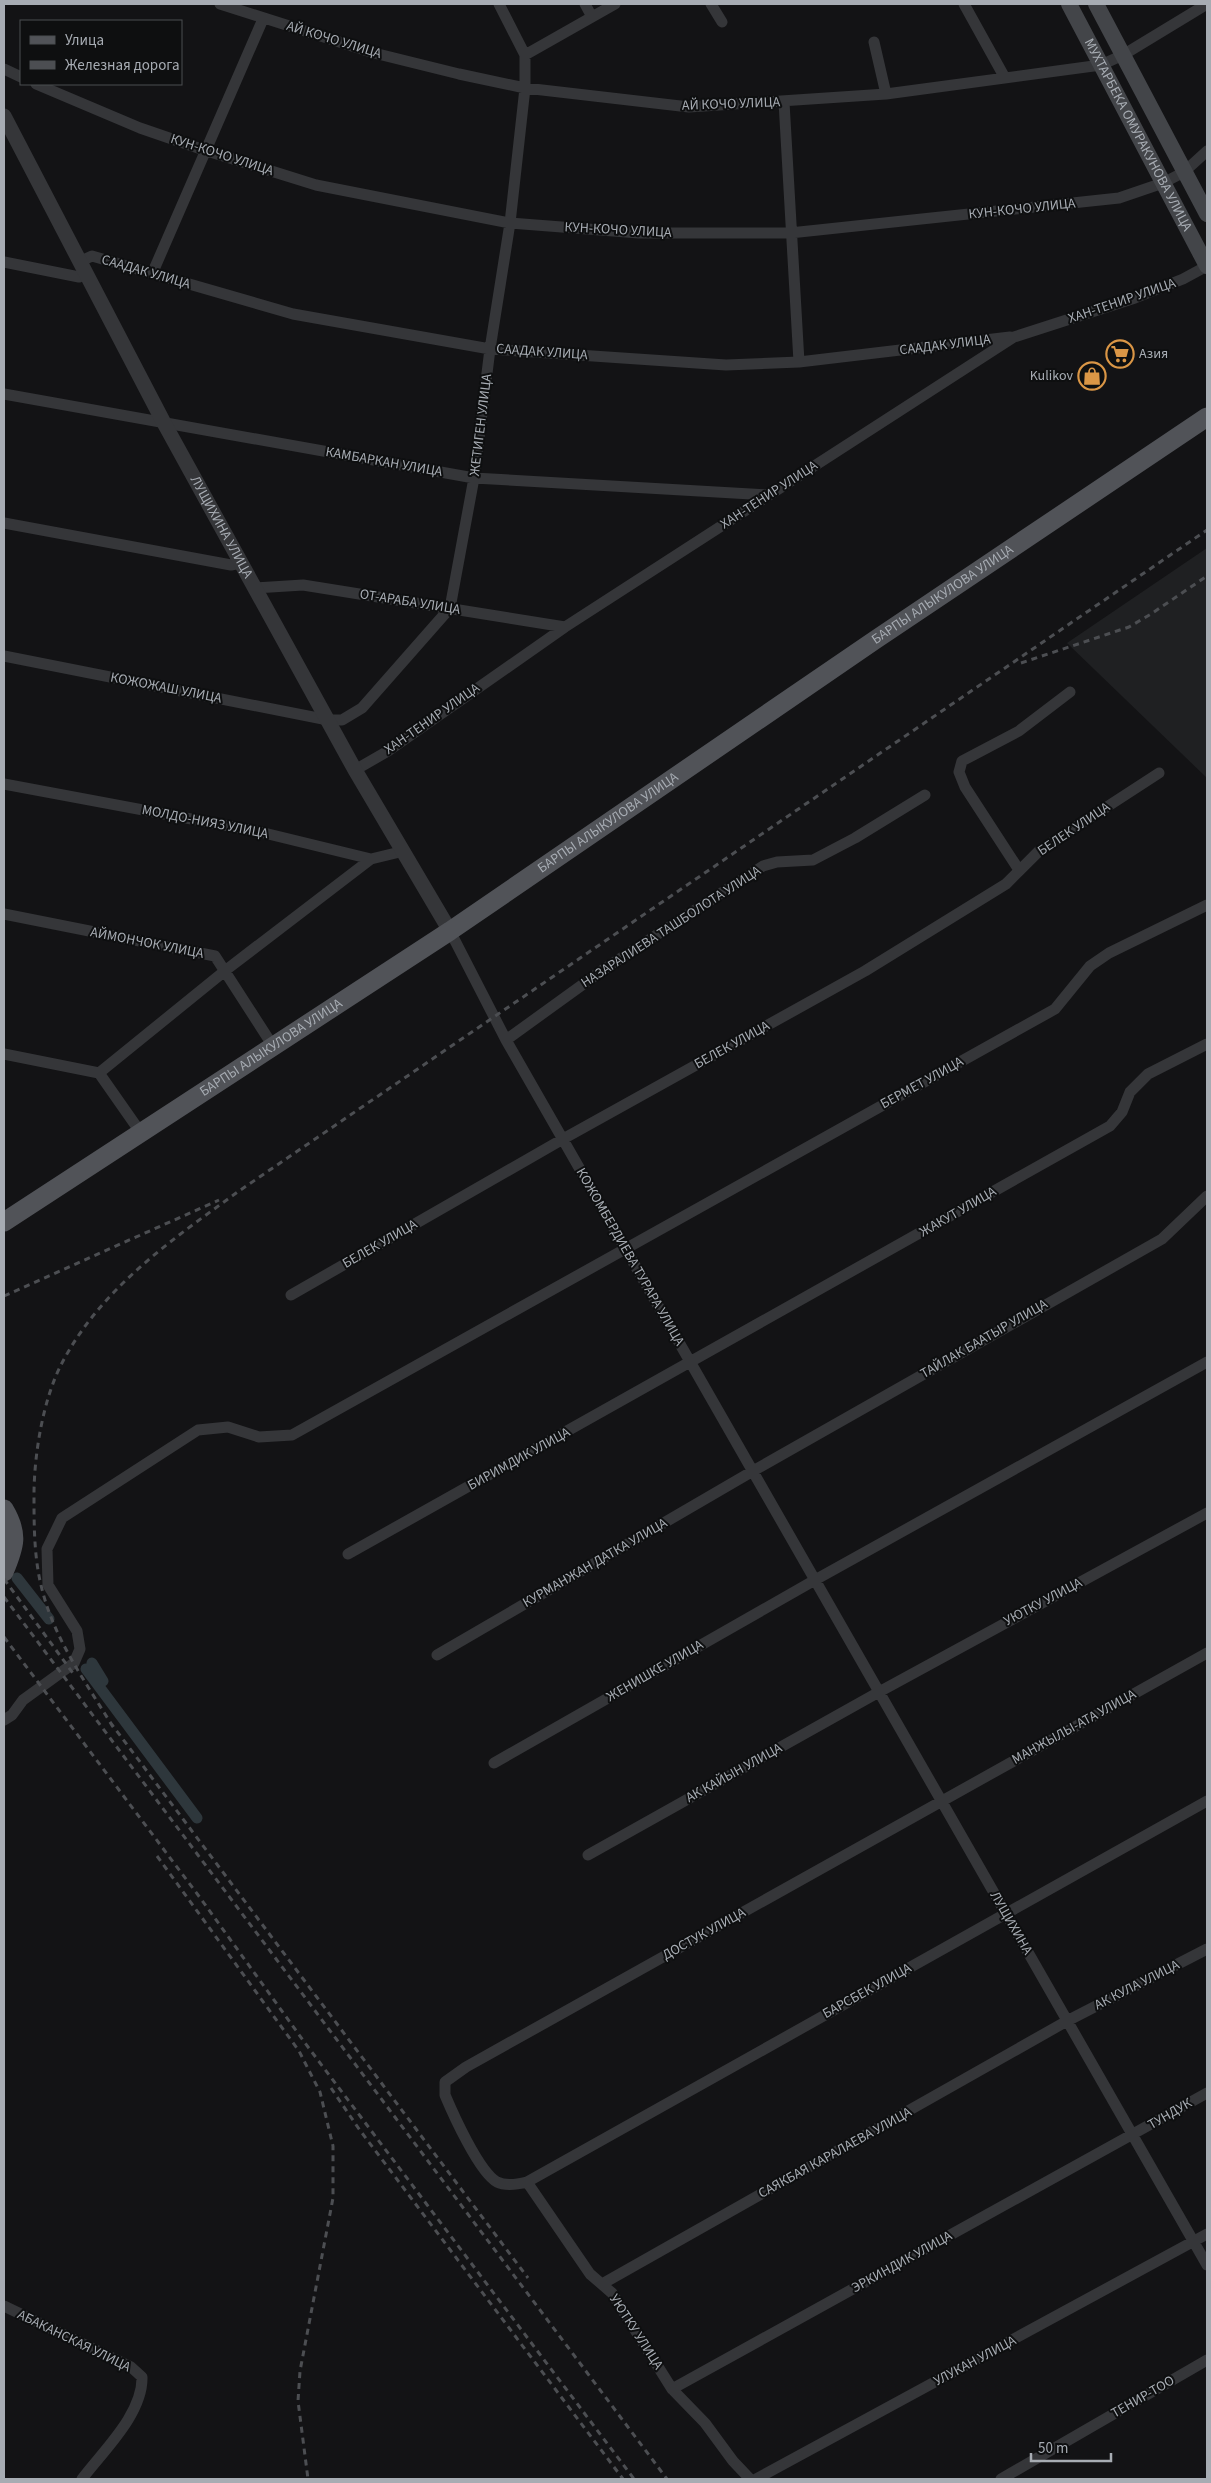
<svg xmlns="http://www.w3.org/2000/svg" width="1211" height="2483" viewBox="0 0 1211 2483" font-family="'Source Sans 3',sans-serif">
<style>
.built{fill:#1f2022}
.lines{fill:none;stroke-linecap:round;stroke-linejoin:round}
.canal{stroke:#2e373c;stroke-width:11}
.minor{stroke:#353639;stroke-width:11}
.tertiary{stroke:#353639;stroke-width:15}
.secondary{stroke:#434549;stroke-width:16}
.primary{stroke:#515358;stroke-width:19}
.rail{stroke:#4c4e52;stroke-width:3;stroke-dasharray:6 5;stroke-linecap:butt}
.labels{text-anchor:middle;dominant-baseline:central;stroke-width:4;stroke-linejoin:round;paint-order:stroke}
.street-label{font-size:14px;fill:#a7acb3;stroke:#0e0f10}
.poi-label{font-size:14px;fill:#a7acb3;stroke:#0e0f10;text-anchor:start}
</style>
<rect width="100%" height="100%" fill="#131315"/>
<path class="built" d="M1207,548V778L1067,643Z"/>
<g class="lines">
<path class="canal" d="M17,1578L49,1619
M92,1663L103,1681
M86,1669L197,1818"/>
<path class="minor" d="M220,4L374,53L459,74L525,88L689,107L886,94L1101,65L1123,55L1207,4
M585,4L592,17
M711,4L722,22
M964,4L1005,78
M874,42L886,94
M525,55L615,4
M4,69L21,77
M36,84L140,128L204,150L316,185L510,223L639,233H790L1119,198L1163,183L1184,172L1207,151
M784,102L799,362
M81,261L92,256L293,314L490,349L726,365L799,362L1010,337
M4,262L79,277L87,273
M152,274L263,19
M4,394L474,478L769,495
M4,523L231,565L241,563
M255,588L303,585L565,627
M4,656L328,720H342L362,708L450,608L474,478L490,349L510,223L525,88V55L499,4
M355,770L388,751L565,627L1014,337L1135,298L1183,279L1207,266
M4,784L256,831L371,859L404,851
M1019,870L965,787L959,772L962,761L1019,731L1070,692
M4,914L215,956L273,1046
M450,931L506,1040L1207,2265
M506,1040L607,967L763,866L777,862L813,860L855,838L925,795
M4,1054L99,1073L141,1133
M99,1073L226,970L371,859
M291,1295L563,1139L865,971L1006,884L1039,851L1159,773
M348,1554L1110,1126L1122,1112L1130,1092L1148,1074L1207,1044
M1207,1653L466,2067L445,2082V2095C453,2114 479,2172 497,2182C505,2186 519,2184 527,2182L1207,1801
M437,1655L753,1471L1162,1239L1207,1196
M4,1720L12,1715L23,1700L74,1663L80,1649L77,1631L48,1585L47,1549L62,1518L198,1430L228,1427L259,1437L292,1435L1055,1009L1090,966L1109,953L1207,905
M494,1763L815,1580L1207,1362
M588,1855L879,1692L1207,1513
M527,2182L590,2274L612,2293L672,2389L705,2423L733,2461L750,2479
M602,2284L1067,2021L1207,1949
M4,2306L131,2367L142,2377C143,2414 103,2451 82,2479
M672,2389L1207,2093
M756,2479L1207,2234
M1001,2479L1207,2360"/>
<path class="tertiary" id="s1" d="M4,116L164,423L355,770L450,931"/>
<g class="secondary">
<path id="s2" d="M1069,4L1207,266"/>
<path d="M1096,4L1207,214"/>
</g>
<g class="primary">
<path id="s3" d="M4,1222L450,931L875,640L1207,417"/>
<path d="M4,1509C19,1534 15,1546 4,1572"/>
</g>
<path class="rail" d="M1021,663L1129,627L1151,614L1207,576
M4,1296L219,1200
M4,1579L75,1676
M4,1597L667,2479
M4,1637L201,1899L305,2043L634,2479
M110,1722L528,2278
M113,1727C87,1684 56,1642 43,1593C34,1561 34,1528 34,1495C34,1455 43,1399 62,1363C101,1288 173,1239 239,1191L1207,530
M157,1856L299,2051L320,2092L333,2146V2198L300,2371L298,2401L308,2479
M331,2088L359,2129L623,2479"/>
</g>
<defs>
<g id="supermarket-ring" transform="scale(1.4375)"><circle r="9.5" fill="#0e0f10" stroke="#da9646" stroke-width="1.5"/><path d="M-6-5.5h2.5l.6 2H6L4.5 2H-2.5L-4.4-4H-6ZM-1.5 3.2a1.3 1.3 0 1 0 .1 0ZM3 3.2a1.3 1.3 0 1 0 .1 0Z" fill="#da9646"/></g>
<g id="shop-ring" transform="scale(1.4375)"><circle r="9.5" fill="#0e0f10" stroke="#da9646" stroke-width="1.5"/><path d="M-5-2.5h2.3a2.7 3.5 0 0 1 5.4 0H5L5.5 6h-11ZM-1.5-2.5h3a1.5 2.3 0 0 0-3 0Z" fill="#da9646"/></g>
</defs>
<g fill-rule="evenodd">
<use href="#supermarket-ring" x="1120" y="354"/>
<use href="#shop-ring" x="1092" y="376"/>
</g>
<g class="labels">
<g class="street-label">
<text transform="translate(334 40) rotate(17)">АЙ КОЧО УЛИЦА</text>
<text transform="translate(731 104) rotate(-2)">АЙ КОЧО УЛИЦА</text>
<text stroke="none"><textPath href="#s2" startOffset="148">МУХТАРБЕКА ОМУРАКУНОВА УЛИЦА</textPath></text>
<text transform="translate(222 155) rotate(18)">КУН-КОЧО УЛИЦА</text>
<text transform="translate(1022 209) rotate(-6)">КУН-КОЧО УЛИЦА</text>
<text transform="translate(618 230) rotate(3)">КУН-КОЧО УЛИЦА</text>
<text transform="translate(146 272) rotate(16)">СААДАК УЛИЦА</text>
<text transform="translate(1122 301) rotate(-19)">ХАН-ТЕНИР УЛИЦА</text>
<text transform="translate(945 345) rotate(-7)">СААДАК УЛИЦА</text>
<text transform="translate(542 352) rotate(4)">СААДАК УЛИЦА</text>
<text transform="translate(481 425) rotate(-83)">ЖЕТИГЕН УЛИЦА</text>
<text transform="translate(384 462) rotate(10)">КАМБАРКАН УЛИЦА</text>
<text transform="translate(769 495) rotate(-33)">ХАН-ТЕНИР УЛИЦА</text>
<text stroke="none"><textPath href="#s1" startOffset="465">ЛУЩИХИНА УЛИЦА</textPath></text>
<text stroke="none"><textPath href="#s3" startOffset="1129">БАРПЫ АЛЫКУЛОВА УЛИЦА</textPath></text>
<text transform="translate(410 602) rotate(9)">ОТ-АРАБА УЛИЦА</text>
<text transform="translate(166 688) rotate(11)">КОЖОЖАШ УЛИЦА</text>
<text transform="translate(432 719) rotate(-35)">ХАН-ТЕНИР УЛИЦА</text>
<text transform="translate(205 822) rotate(11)">МОЛДО-НИЯЗ УЛИЦА</text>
<text stroke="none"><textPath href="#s3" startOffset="724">БАРПЫ АЛЫКУЛОВА УЛИЦА</textPath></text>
<text transform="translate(1074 829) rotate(-34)">БЕЛЕК УЛИЦА</text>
<text transform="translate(671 927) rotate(-33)">НАЗАРАЛИЕВА ТАШБОЛОТА УЛИЦА</text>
<text transform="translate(147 943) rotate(11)">АЙМОНЧОК УЛИЦА</text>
<text transform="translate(732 1045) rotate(-29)">БЕЛЕК УЛИЦА</text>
<text stroke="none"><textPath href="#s3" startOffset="319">БАРПЫ АЛЫКУЛОВА УЛИЦА</textPath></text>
<text transform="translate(922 1083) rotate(-29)">БЕРМЕТ УЛИЦА</text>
<text transform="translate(958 1212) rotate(-30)">ЖАКУТ УЛИЦА</text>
<text transform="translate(380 1244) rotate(-30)">БЕЛЕК УЛИЦА</text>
<text transform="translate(630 1257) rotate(60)">КОЖОМБЕРДИЕВА ТУРАРА УЛИЦА</text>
<text transform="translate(984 1339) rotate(-30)">ТАЙЛАК БААТЫР УЛИЦА</text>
<text transform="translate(519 1459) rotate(-29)">БИРИМДИК УЛИЦА</text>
<text transform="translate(595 1563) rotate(-30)">КУРМАНЖАН ДАТКА УЛИЦА</text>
<text transform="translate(1043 1602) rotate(-28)">УЮТКУ УЛИЦА</text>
<text transform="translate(655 1671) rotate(-30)">ЖЕНИШКЕ УЛИЦА</text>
<text transform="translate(1074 1727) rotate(-29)">МАНЖЫЛЫ-АТА УЛИЦА</text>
<text transform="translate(734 1773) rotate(-29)">АК КАЙЫН УЛИЦА</text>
<text transform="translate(1011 1923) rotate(60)">ЛУЩИХИНА</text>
<text transform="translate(704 1934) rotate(-29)">ДОСТУК УЛИЦА</text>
<text transform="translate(1137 1985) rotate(-27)">АК КУЛА УЛИЦА</text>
<text transform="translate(867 1991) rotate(-29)">БАРСБЕК УЛИЦА</text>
<text transform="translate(1170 2114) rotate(-30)">ТУНДУК</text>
<text transform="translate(835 2153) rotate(-29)">САЯКБАЯ КАРАЛАЕВА УЛИЦА</text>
<text transform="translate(902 2262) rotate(-29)">ЭРКИНДИК УЛИЦА</text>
<text transform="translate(636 2332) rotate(57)">УЮТКУ УЛИЦА</text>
<text transform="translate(74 2341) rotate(26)">АБАКАНСКАЯ УЛИЦА</text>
<text transform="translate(975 2361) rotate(-28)">УЛУКАН УЛИЦА</text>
<text transform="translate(1143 2397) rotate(-30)">ТЕНИР-ТОО</text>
</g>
<g class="poi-label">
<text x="1139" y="354">Азия</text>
<text x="1073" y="376" text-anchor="end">Kulikov</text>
</g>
</g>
<rect width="1211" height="2483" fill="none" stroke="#a7acb3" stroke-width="10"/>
<rect x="20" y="20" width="162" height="65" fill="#0e0f10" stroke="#4b4e51"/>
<rect x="30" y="36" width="25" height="8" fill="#515358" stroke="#4b4e51"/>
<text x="65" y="45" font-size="15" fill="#a7acb3">Улица</text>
<rect x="30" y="61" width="25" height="8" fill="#4c4e52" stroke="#4b4e51"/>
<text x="65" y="70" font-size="15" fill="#a7acb3">Железная дорога</text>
<path d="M1031 2453v8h80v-8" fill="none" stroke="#a7acb3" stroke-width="2.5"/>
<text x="1038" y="2453" font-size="15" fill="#a7acb3" stroke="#0e0f10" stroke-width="4" paint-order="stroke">50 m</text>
</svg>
